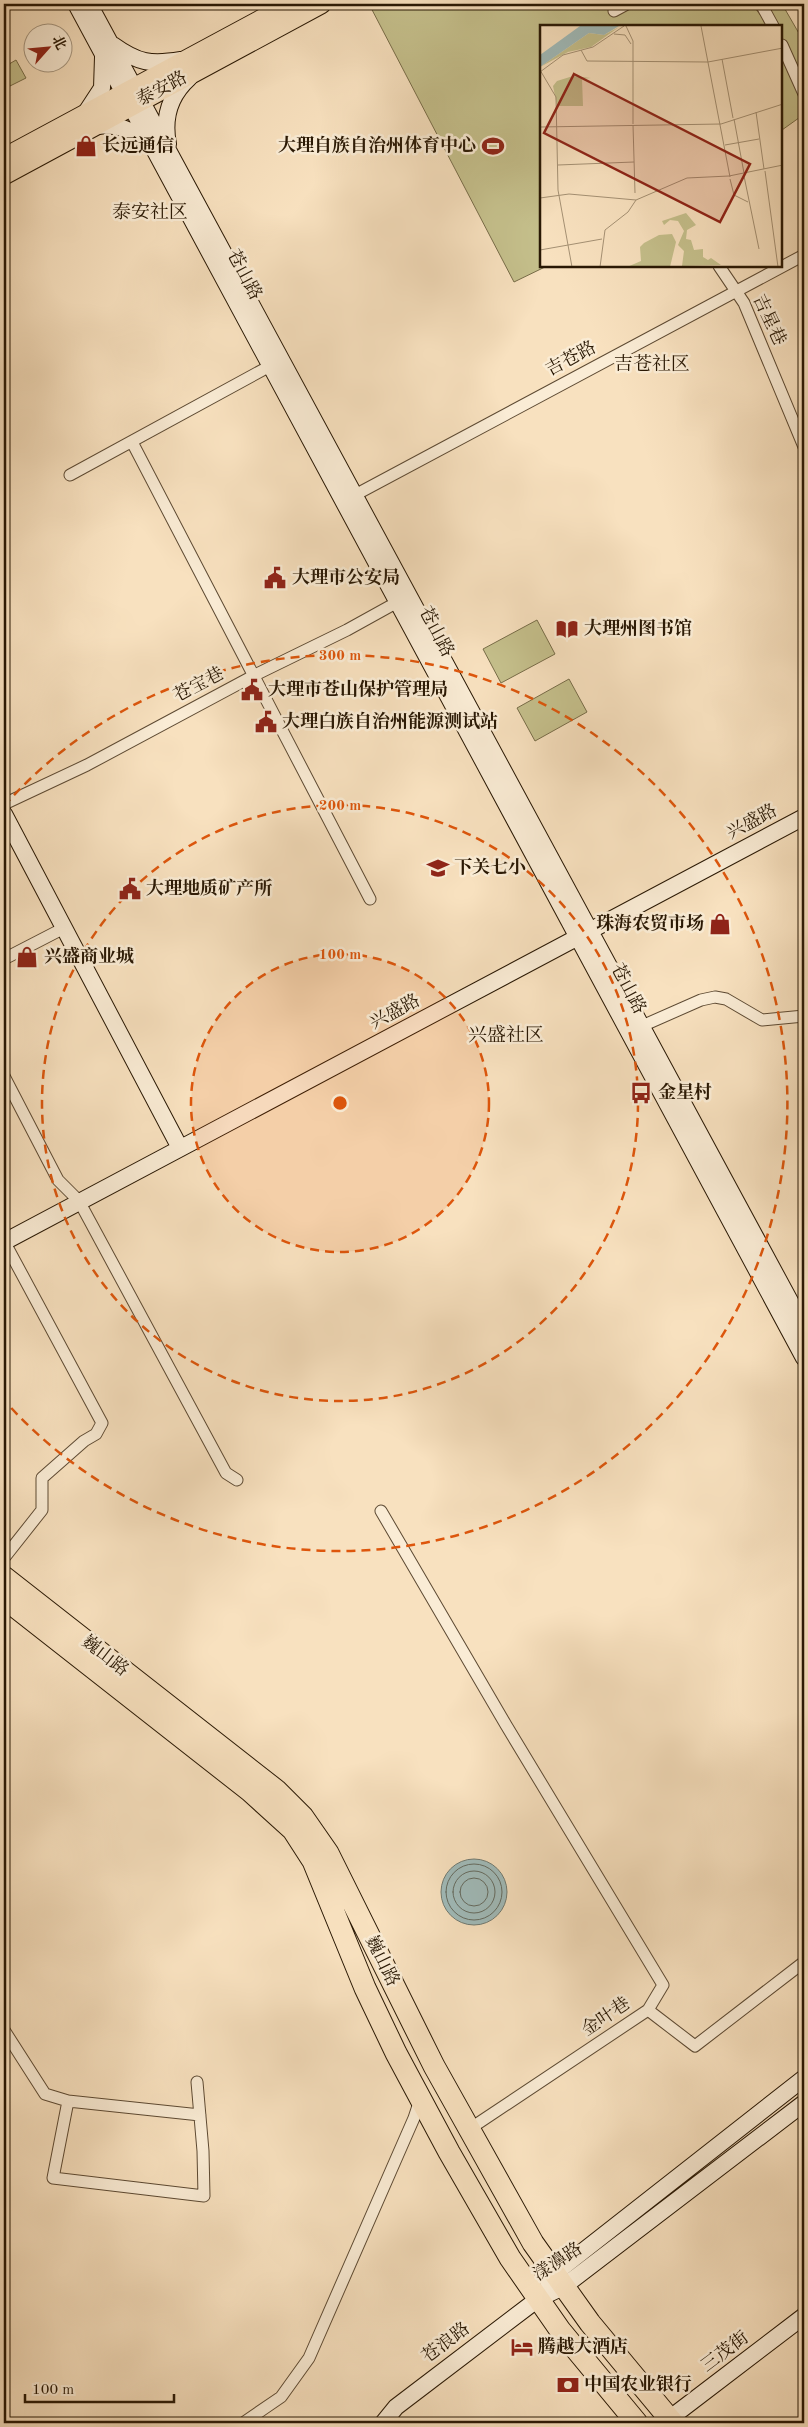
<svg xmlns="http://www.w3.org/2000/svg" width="808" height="2427" viewBox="0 0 808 2427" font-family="'Old Standard TT','Noto Serif SC',serif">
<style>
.green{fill:#c5c08c;stroke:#776c48}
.water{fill:#a0bbba;stroke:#707a71}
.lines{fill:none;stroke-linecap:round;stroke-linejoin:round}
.shore{stroke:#646a5f;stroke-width:1}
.street-casing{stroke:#5d4a33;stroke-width:13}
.secondary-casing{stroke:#291804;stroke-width:18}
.primary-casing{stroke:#291804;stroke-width:21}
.highway-casing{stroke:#291804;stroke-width:23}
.street{stroke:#faecd5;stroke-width:11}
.secondary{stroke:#faecd5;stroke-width:16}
.primary{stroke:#f8e1bf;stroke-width:19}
.highway{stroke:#f8e1bf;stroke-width:21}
.ring{fill:none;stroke:#de560c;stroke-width:2.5;stroke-dasharray:9 6}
.labels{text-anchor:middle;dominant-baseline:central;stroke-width:5;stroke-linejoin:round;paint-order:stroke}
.street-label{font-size:18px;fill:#291804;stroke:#faecd5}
.poi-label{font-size:18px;font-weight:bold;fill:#291804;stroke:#faecd5;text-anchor:start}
.neighbourhood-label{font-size:19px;fill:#291804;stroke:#faecd5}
.inset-road{fill:none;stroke:#a59174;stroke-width:1}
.view{fill:#8f2418;fill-opacity:0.15;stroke:#8f2418;stroke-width:2.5}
.inset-edge{fill:none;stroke:#291804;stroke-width:2.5}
.centre{fill:#de560c;stroke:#faecd5;stroke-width:2.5}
.ring-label{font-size:15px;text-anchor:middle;font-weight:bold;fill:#de560c;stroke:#faecd5;stroke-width:5;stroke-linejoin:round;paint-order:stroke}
</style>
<rect width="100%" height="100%" fill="#f8e1bf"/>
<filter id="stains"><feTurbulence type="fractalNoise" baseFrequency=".004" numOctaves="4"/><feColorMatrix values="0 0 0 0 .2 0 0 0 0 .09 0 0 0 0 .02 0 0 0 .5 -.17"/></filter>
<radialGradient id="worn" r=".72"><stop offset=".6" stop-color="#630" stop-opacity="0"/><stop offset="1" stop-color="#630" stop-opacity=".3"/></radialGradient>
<path class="green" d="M369,4H752L761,16L782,4L804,42V104L800,109L803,115L782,130V26H542V266H547L514,282Z
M16,60L26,78L4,89V67Z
M537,620L555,654L501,683L483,649Z
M569,679L587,712L535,741L517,708Z"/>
<path class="water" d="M441 1892a33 33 0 1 1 66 0a33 33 0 1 1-66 0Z"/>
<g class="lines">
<path class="shore" d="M446 1892a28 28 0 1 1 56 0a28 28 0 1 1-56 0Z
M453 1892a21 21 0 1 1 42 0a21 21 0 1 1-42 0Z
M460 1892a14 14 0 1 1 28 0a14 14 0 1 1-28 0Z"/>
<g class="street-casing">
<path id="street" d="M761,4L773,26
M614,11L627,4
M782,45L804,94
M719,266L744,303L804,447
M132,442L370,899
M70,475L270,366
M355,495L804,255
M4,804L87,765L255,675L347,630L403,599
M4,959L64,928
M642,1026L701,1000L715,997L726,999L762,1020L804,1016
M4,1076L58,1180L79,1201L226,1473L237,1480
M381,1511L506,1725L663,1985L648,2010
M4,1558L42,1510V1478L84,1441L96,1434L102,1423L4,1241
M4,2030L45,2094L68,2101L200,2115
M68,2101L53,2178L204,2196L203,2151L197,2082
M468,2130L648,2010L695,2046L804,1962
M243,2423L281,2397L309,2358L414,2118L420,2100"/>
</g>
<g class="secondary-casing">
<path id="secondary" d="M76,4L804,1358
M89,4L804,1327
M113,45C138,63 151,65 181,60
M85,114L102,88L103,57
M96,126C118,124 131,129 148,143
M168,144C163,118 169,96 189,78
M4,814L180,1148
M4,1242L804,817
M548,2282L554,2274L804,2078
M669,2419L804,2316
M383,2423L396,2407L538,2299L563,2287L804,2103"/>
</g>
<g class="primary-casing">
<path id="primary" d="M4,158L290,4
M4,175L321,4"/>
</g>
<g class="highway-casing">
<path id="highway" d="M4,1577L276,1790L303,1817L328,1853L434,2066L533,2243L590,2323L673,2423
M4,1598L250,1791L293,1830L313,1861L365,1988L396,2053L449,2152L510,2258L560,2330L637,2423"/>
</g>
<use href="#street" class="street"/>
<use href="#secondary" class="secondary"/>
<use href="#primary" class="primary"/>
<use href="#highway" class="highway"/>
</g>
<circle cx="340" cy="1103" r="149" fill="#de560c" fill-opacity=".12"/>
<g class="ring">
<circle cx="340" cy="1103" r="149"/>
<circle cx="340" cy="1103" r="298"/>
<path d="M4 806A448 448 0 1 1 4 1400"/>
</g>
<defs>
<g id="shop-bare" transform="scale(1.725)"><path d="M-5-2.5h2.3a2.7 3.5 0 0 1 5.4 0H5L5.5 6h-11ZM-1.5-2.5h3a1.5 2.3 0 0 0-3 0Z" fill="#8f2418" stroke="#faecd5" stroke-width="2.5" paint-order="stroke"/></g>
<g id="stadium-bare" transform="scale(1.725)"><path d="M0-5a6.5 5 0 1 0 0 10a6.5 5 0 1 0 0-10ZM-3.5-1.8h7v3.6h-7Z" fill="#8f2418" stroke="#faecd5" stroke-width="2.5" paint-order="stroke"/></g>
<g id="civic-bare" transform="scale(1.725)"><path d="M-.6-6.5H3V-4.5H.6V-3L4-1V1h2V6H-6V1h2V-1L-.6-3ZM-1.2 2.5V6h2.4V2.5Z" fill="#8f2418" stroke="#faecd5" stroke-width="2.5" paint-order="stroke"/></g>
<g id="library-bare" transform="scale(1.725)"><path d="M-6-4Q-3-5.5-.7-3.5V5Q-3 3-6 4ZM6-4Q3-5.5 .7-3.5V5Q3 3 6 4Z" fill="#8f2418" stroke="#faecd5" stroke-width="2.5" paint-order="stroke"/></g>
<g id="school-bare" transform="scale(1.725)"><path d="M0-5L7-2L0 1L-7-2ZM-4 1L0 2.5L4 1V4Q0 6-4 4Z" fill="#8f2418" stroke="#faecd5" stroke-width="2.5" paint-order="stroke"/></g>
<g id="bus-bare" transform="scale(1.725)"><path d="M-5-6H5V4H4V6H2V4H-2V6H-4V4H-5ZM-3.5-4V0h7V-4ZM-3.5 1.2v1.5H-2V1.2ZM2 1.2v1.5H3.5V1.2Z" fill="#8f2418" stroke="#faecd5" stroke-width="2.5" paint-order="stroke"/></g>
<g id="hotel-bare" transform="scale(1.725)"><path d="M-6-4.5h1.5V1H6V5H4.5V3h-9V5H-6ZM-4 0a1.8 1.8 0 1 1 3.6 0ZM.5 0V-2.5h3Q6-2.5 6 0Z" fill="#8f2418" stroke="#faecd5" stroke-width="2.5" paint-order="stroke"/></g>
<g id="bank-bare" transform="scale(1.725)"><path d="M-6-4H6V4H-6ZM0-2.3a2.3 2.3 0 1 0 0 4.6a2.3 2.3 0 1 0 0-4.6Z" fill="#8f2418" stroke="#faecd5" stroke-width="2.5" paint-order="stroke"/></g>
</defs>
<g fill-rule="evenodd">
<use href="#shop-bare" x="86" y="146"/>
<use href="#stadium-bare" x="493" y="146"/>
<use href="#civic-bare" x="275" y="578"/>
<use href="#library-bare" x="567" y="629"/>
<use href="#civic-bare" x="252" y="690"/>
<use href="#civic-bare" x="266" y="722"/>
<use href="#school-bare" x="438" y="868"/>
<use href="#civic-bare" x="130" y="889"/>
<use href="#shop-bare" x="720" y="924"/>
<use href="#shop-bare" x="27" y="957"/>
<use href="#bus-bare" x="641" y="1093"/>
<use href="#hotel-bare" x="522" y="2347"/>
<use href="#bank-bare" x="568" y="2385"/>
</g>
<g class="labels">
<g class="street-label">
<text transform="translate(162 89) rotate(-28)">泰安路</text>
<text transform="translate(244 275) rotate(62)">苍山路</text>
<text transform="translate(769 320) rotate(65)">吉星巷</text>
<text transform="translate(571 359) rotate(-28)">吉苍路</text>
<text transform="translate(436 632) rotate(62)">苍山路</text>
<text transform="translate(199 685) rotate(-28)">苍宝巷</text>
<text transform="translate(752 822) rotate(-28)">兴盛路</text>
<text transform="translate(628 989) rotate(62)">苍山路</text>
<text transform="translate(395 1012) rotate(-28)">兴盛路</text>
<text transform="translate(105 1656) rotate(38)">巍山路</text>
<text transform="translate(382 1961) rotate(64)">巍山路</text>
<text transform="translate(606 2017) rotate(-34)">金叶巷</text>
<text transform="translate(558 2262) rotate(-33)">漾濞路</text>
<text transform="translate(446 2343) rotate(-37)">苍浪路</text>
<text transform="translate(725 2352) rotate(-37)">三茂街</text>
</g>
<g class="poi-label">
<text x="102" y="146">长远通信</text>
<text x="476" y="146" text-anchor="end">大理自族自治州体育中心</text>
<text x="292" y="578">大理市公安局</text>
<text x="584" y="629">大理州图书馆</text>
<text x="268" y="690">大理市苍山保护管理局</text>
<text x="282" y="722">大理白族自治州能源测试站</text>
<text x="454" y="868">下关七小</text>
<text x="146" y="889">大理地质矿产所</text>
<text x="704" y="924" text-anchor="end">珠海农贸市场</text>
<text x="44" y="957">兴盛商业城</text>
<text x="658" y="1093">金星村</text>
<text x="538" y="2347">腾越大酒店</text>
<text x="584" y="2385">中国农业银行</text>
</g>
<g class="neighbourhood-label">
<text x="150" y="213">泰安社区</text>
<text x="652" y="365">吉苍社区</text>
<text x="506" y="1036">兴盛社区</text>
</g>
</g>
<g transform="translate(540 25)">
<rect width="242" height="242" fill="#f8e1bf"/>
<path d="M79,2L51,22L28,27L0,42L49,8L64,10ZM33,51L51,53L42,54L43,81H17L13,61L17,56ZM146,188L156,200L147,205L146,214L151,215L154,225L163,224V232L168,235L171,233L181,240L142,241L144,226L138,220L144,206L138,196L130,195L124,200L122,196ZM132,209L136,217L130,242H87L101,236L100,222L104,218L119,210Z" fill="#c5c08c"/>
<path d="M40,1H79L64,10L49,8L0,42V30Z" fill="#a0bbba"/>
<path class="inset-road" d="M86,1L93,16V99M161,1L190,152M74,9L85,10L91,19M41,25L47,36L168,37L243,23M182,34L193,93M0,45L16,72L18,165L32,242M0,47L23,30L53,22L84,1M216,87L224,144M194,94L204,148M93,100L95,168M0,102L181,99L243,79M185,120L219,114M18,140L94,137M225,146L238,242M204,151L219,224M190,154L194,170L208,177M0,173L29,169L96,175M96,175L147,153L189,151L243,140M0,225L62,214M60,242L65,205L88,187L96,175"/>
<path class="view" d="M34,49L210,139L180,197L4,108Z"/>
<rect width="242" height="242" class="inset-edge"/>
</g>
<circle cx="340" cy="1103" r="8" class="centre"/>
<g class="ring-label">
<text x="340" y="660">300 m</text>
<text x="340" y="810">200 m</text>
<text x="340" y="959">100 m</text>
</g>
<rect width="808" height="2427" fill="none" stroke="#f8e1bf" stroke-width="20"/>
<rect x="5" y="5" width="798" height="2417" fill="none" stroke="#291804" stroke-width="2.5"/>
<rect x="10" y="10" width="788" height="2407" fill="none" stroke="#291804"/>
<g transform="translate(48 48) rotate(63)"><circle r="24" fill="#faecd5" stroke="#a69781"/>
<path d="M0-4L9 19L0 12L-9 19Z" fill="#8f2418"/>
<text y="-8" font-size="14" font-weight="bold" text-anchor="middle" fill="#291804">北</text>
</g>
<path d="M25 2394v8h149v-8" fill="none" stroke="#291804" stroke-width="2.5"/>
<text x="32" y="2394" font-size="15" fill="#291804" stroke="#faecd5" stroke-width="4" paint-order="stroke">100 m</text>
<rect width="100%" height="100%" filter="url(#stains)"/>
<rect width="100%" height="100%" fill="url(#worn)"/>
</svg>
